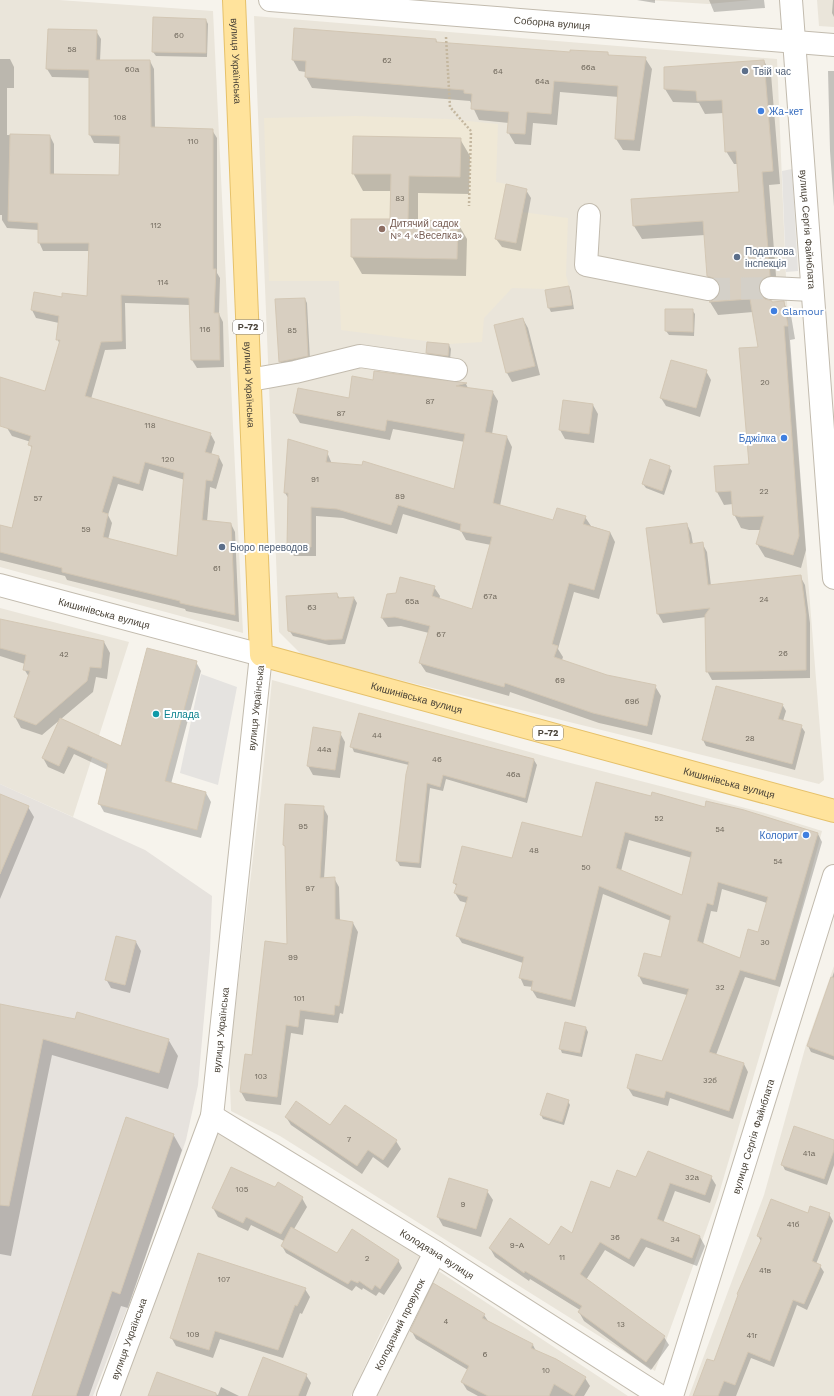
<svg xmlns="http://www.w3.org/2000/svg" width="834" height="1396" viewBox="0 0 834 1396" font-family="'Work Sans',sans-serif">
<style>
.residential{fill:#eae5da}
.industrial{fill:#e6e2dd}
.education{fill:#efe8d6}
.parking{fill:#e5e3e0}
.shadow{fill:#0003;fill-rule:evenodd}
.building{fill:#d8cfc1;stroke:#d3c7b4;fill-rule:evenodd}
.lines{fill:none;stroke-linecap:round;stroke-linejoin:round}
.minor-tunnel{stroke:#d4d0c8;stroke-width:22;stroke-dasharray:22 11;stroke-linecap:butt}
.minor-casing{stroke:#c2bbae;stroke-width:24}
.major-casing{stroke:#e6c16a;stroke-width:24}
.path{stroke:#c4b79f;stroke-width:2.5;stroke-dasharray:2 2;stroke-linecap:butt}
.minor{stroke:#fff;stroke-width:22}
.major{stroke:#ffe39c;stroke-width:22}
.service-dot{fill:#5c6f8a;stroke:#fff;stroke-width:1.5}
.shop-dot{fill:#3f7fe0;stroke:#fff;stroke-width:1.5}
.education-dot{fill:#8d6e63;stroke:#fff;stroke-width:1.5}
.culture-dot{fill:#0f9aa8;stroke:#fff;stroke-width:1.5}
.labels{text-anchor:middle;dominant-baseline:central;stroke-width:4;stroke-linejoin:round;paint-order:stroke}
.number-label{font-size:8px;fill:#6e675b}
.shield{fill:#fff;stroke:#817c74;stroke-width:1}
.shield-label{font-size:9px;font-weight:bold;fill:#4b4439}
.street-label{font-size:10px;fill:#4b4439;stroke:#fff}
.service-label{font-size:10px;fill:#4e5e75;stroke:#fff;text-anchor:start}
.shop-label{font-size:10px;fill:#366cbe;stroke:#fff;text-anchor:start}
.education-label{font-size:10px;fill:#785e54;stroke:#fff;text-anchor:start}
.culture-label{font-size:10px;fill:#0d838f;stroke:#fff;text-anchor:start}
</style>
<rect width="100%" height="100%" fill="#f6f3ec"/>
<path class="residential" d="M0,0H59L213,11L243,633L0,567Z
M646,0H752L708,4Z
M817,0H834V27L819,26Z
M254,16L777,59L788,326L824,780L819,784L303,656L279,632Z
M0,608L129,642L73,817L0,784Z
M272,680L555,759L761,812L822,831L786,966L718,1197L655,1371L280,1136L231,1111L229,1060L261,790Z
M834,966V1396H689L764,1195L806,1045Z
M215,1130L424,1252L383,1327L351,1396H116Z
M434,1272H440L628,1396H371Z"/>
<path class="industrial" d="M0,784L145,850L212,896L210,951L198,1085L186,1140L128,1306L93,1396H0Z"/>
<path class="education" d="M356,116L448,119L498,124L496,182L506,184L522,212L568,218L566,275L569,286L545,289L512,288L484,318L482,342L449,344L341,330L339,281H269L264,118Z"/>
<path class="parking" d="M792,169L798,271L786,272L782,171Z
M201,674L237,687L218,785L180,773Z"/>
<path class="shadow" d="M637,0H655V3Z
M709,0H764L765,8L714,12Z
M833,0H834V17L832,13Z
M206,20L208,24L207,57L156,56L153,52Z
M96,31L101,39L100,61H150L154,69L155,128L212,130L217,138V273L220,278L219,314L223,322L224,367L197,368L192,360L190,305L125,303L126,349L105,350L91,399L210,433L215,442L211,455L219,457L223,465L216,489L210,487L207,522L231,524L235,532L239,622L186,611L185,609L67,580L65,576L0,560V526L12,529L32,449L30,445L31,442L12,436L7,428L0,411V378L45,392L60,344L57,339L59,323L36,318L32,310L35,293L63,298L87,297L89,251H43L39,242V230L7,228L2,220V215H0V59H10L14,67V88H7V135L50,136L54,144V175L120,176L121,144L94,143L90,135V78L52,77L47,69ZM149,469L185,480L178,557L108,540L112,523L108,515L118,484L143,491Z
M436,40L438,43L571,53H608L609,56L645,58L652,69L640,151L623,150L616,139L619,97L560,92L557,125L533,123L531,145L515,144L508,132L509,123L479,120L470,101L312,88L306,77V72L299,71L293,60Z
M764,61L771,74L780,184L769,185L777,289L768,294L766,300L772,303L783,302L791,315L795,339L790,340L806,550L801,568L765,557L757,544L761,530H749L741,528L734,514L733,504L724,505L717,492L750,465L759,348L753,312L718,315L710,302L718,298L721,291L716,289L708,276L705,235L642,239L634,226L741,193L738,164H734L726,151L724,113L705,114L699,103L673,102L665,89Z
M828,71H834V207L830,151Z
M460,139L470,156L469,194L418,193V221L457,222L467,239L466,276L362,274L352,257L391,220L392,191H363L353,173Z
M526,190L531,198L521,251L502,247L496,239Z
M569,287L571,291L574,309L551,312L549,308Z
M305,299L307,303L310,360L282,365L280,361Z
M666,310H692L695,314L694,336L669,335L666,331Z
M523,319L528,328L540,375L512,382L507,373Z
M449,345L451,349L450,360L430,357L427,353Z
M706,371L711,380L700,417L666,406L661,398Z
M373,381L459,383L466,384L468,388L492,391L498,401L492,434L507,437L512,447L500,506L554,522L585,517L591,526L610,532L615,542L599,599L574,592L558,649L563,657L562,660L607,676L655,686L661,696L652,735L599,723L510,692L509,696L426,672L420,663L429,633L401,626L388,627L382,618L434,587L440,596L439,600L473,611L491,545L466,540L461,531L403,514L397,534L343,518L316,516V556H294L288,546L289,499L285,493L327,452L332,464L455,490L465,442L393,429L390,440L300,423L294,413L349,399Z
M564,401L593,405L598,414L594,443L565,439L560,430Z
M669,467L672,471L664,495L646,488L643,484Z
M687,524L691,533L693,544L702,543L707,552L711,586L800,576L805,585L810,623V678L712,680L707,671L706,617L663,623L658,614L647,529Z
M337,594L340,599L354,598L357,603L345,644L329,645L293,636L289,630Z
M0,620L104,642L110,653L107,679L96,677L93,692L42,735L21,728L15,717L29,677L24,669L25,664L0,656Z
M196,662L201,671L171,784L206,793L211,802L201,838L104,812L99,803L108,770L74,754L64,774L48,767L43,758L61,720L121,747Z
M782,704L786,711L783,721L801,726L805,732L795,770L706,746L703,740Z
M359,714L534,760L537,765L527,803L446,779L443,791L430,788L421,868L400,866L397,861L409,765L354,752L352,747Z
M340,733L345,742L340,778L313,775L308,766Z
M0,795L28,807L34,817L0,899Z
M651,797L818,834L822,842L780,987L745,977L716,1055L744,1064L748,1072L733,1119L670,1098L668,1106L633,1096L628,1088L662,1062L687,995L643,984L639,976L662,958L671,921L603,894L575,1007L537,998L532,990L533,987L524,986L520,977L523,963L462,943L457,935L467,903L460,901L455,893L457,887L454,883L513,859L583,839ZM629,840L692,858L683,897L621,871ZM722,889L767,903L758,933L740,959L703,944L711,911L717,912Z
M323,807L328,816L324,879L334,878L339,887L340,921L353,923L358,932L343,1014L340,1013L338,1023L305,1019L303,1035L291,1033L281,1105L246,1101L241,1092L245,1055L253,1056L288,945L286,848L284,845Z
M136,942L141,951L130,993L111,988L106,979Z
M834,972V1060L811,1052L808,1046Z
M0,1005L168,1039L178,1056L168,1089L52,1055L11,1256L0,1254Z
M586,1028L588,1032L582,1057L562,1053L560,1048Z
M568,1101L570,1105L564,1125L543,1119L541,1115Z
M286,1117L396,1141L401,1149L388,1168L373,1157L362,1174L291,1125Z
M173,1134L182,1150L128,1308L121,1306L89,1396H33Z
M834,1141V1165L827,1185L785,1170L782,1164Z
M711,1177L716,1185L710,1203L675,1191L663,1223L700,1237L705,1246L697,1266L646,1247L634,1267L605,1250L586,1280L664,1337L669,1345L651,1370L584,1321L579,1312L580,1310L530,1279L529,1281L495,1257L490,1248L549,1246L573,1234L611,1189L637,1178Z
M275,1188L302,1198L307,1207L294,1229L337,1254L398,1260L402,1268L384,1295L379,1292L376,1296L363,1288L362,1290L356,1286L352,1291L286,1253L282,1246L284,1241L251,1225L248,1231L218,1217L213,1208Z
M487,1191L493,1200L481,1237L443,1226L438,1217Z
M808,1214H829L833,1221L816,1264L820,1266L824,1272L807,1310L797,1305L774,1367L751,1358L736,1396H694L714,1363L761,1241L758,1236Z
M305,1289L310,1297L302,1314L300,1313L283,1358L220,1339L213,1358L176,1346L171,1337Z
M484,1315L488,1321L533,1345L536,1351L585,1378L590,1386L584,1396H478L467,1390L462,1382L468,1370L416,1339L411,1330Z
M157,1373L218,1395L221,1387L239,1396H151Z
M306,1375L311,1383L306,1396H249Z"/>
<path class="building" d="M153,17L206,19V53L152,52Z
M294,28L436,39V42L570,52V50L608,52V55L646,57L634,140L615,139L618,86L554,81L551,114L527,112L525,134L507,133L509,112L471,109L472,94L464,93V90L305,77L306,61L292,60Z
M48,29L97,30L96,60H150L151,127L213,129V269H216L214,313H219L220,360H191L189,298L121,295L122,341L101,342L85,396L211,433L205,452L219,456L212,481L206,480L202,520L231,523L235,615L180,603V601L62,572V568L0,552V525L12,528L32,446L28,445L31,436L0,426V377L45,391L60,340H56L59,316L31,310L34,292L62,297V293L87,296L89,243H38V223L8,221L10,134L50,135V174L119,175L120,136L89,135V70L46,69ZM145,462L184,473L177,556L103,537L108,514L102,512L113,476L139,484Z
M764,60L773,171L762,172L770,276L761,281L759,288L760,294L765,299L772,301V302L784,301L788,326H784L799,536L793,555L756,544L764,516L741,517L733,515L731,491L716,492L714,466L749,464L739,348L758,347L750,299L709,302L718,297L720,291V285L716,279L707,276L703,221L633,226L631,199L739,192L736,151L725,152L722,100L697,101L696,91L664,89V67Z
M353,136L461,138L460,177L409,176L408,220L458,221L457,259L351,257V219H390L391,174H352Z
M506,184L527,189L516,243L495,239Z
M569,286L572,305L548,308L545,290Z
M305,298L308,356L279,362L275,299Z
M665,309H693V332L665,331Z
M523,318L535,366L506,373L494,325Z
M427,342L449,344L448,356L426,353Z
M671,360L707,370L696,408L660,398Z
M374,371L459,382L467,383L456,386L493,391L485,432L507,436L493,503L553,520L557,508L586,516L583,524L610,532L594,590L569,583L552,644L558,646L554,657L607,675L656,685L647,726L593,713L505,683L504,687L419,663L430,626L395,617L381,618L387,594L396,593L400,577L435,586L432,596L472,609L492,537L460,531L461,524L398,505L391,525L337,509L311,507V547L287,546L288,493H284L288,439L328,451L326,462L362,465L363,461L454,489L465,434L387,420L385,431L293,413L298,388L349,398L352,376L373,380Z
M563,400L593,404L589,434L559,430Z
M650,459L670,466L662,491L642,484Z
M687,523L690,544L703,542L708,585L801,575L806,614V670L706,672L705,615L710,608L657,614L646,528Z
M337,593L338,598L354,597L342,639L325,640L288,631L286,596Z
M0,619L104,641L101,668L90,667L87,681L36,725L14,717L30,671L23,670L26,655L0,648Z
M147,648L197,661L165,781L206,792L197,830L98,804L108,764L68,746L59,766L42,758L60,718L121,746Z
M716,686L783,704L778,719L802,725L792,764L702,740Z
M359,713L534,759L525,798L443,775L440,787L427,783L419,863L396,861L406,774L409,762L350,747Z
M313,727L341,732L335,770L307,766Z
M596,782L651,796L652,792L705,807L706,801L744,810L818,833L775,980L740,970L709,1052L744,1063L729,1111L666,1091L664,1098L627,1088L636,1054L662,1061L689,989L638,976L644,953L661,957L671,916L599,886L571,1000L531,990L533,981L519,978L524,957L456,936L468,897L454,893L457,884L453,883L462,846L512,858L522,822L582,837ZM625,832L692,852L682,895L616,868ZM718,882L768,897L758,932L748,929L740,958L697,941L707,903L713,905Z
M0,794L29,806L0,874Z
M285,804L324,806L320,878L335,877V919L353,922L339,1006L335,1005L334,1015L300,1010L298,1027L286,1025L277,1097L240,1092L245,1054L252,1055L265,941L287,944L285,846L283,845Z
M116,936L136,941L125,985L105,980Z
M831,977L834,978V1056L807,1046Z
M0,1004L75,1019L77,1012L169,1039L159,1073L43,1039L9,1206L0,1205Z
M565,1022L586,1027L580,1053L559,1049Z
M547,1093L569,1100L562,1122L540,1115Z
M296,1101L330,1125L345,1105L397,1140L383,1160L368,1150L357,1166L285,1117Z
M126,1117L174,1134L120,1294L112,1291L76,1396H32Z
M794,1126L834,1140V1150L824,1179L781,1165Z
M648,1151L712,1176L705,1195L670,1183L657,1219L700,1236L692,1258L641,1238L629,1259L600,1242L580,1274L665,1336L646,1362L578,1312L582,1306L525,1271L524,1273L489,1248L510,1218L549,1245L561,1226L572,1233L591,1181L610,1188L617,1170L636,1177Z
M231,1167L275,1187L278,1182L303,1197L281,1234L246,1217L243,1223L212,1208Z
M449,1178L488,1190L476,1229L437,1217Z
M771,1199L808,1213L810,1206L830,1213L812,1261L821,1265L804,1304L793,1300L770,1361L748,1352L735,1385L724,1381L718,1396H693L707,1359L714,1361L738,1295L737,1294L762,1238L757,1236Z
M291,1227L337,1253L352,1229L399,1260L380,1289L375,1285L372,1290L359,1281L358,1283L351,1280L348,1284L281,1246Z
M198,1253L306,1288L297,1306L295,1305L278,1350L215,1331L209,1350L170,1338Z
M433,1283L485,1314L482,1318L533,1344L531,1348L556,1359L586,1377L574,1396L554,1384L549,1396H488L461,1382L469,1366L410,1331Z
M263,1357L307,1374L298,1396H248Z
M157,1372L216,1393V1396H148Z"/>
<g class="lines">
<path class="minor-tunnel" d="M708,289L771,288"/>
<g class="minor-casing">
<g id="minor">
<path id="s1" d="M270,0L834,45"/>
<path id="s2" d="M791,0L834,578"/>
<path d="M589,215L586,265L708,289"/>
<path d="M771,288L812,290"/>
<path d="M250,380L295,372L360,356L456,370"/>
<path id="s3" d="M0,585L261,655L212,1116L108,1396"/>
<path id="s4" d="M212,1116L435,1252L660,1396"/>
<path id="s5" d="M364,1396L435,1252"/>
<path id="s6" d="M672,1396L834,876"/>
</g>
</g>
<g class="major-casing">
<g id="major">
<path id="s7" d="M234,0L261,655L834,811"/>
</g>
</g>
<path class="path" d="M446,37L450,107L471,131L469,206"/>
<use href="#minor" class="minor"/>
<use href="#major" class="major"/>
</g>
<g class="service-dot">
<circle cx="745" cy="71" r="4"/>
<circle cx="737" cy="257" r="4"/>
<circle cx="222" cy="547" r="4"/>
</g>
<g class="shop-dot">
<circle cx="761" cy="111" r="4"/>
<circle cx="774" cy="311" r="4"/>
<circle cx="784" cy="438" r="4"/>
<circle cx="806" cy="835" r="4"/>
</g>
<circle class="education-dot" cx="382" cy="229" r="4"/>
<circle class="culture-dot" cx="156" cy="714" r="4"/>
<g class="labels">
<g class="number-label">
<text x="179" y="35">60</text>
<text x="72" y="49">58</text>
<text x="387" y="60">62</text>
<text x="588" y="67">66а</text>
<text x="132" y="69">60а</text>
<text x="498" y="71">64</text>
<text x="542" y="81">64а</text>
<text x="120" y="117">108</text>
<text x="193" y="141">110</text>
<text x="400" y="198">83</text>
<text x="156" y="225">112</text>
<text x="163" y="282">114</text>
<text x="205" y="329">116</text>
<text x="292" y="330">85</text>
<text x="765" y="382">20</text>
<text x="430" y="401">87</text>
<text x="341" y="413">87</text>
<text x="150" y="425">118</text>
<text x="168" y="459">120</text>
<text x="315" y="479">91</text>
<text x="764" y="491">22</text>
<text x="400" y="496">89</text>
<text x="38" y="498">57</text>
<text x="86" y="529">59</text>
<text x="217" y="568">61</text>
<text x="490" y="596">67а</text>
<text x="764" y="599">24</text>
<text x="412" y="601">65а</text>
<text x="312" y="607">63</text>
<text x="441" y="634">67</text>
<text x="783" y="653">26</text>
<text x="64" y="654">42</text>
<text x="560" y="680">69</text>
<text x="632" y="701">69б</text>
<text x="377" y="735">44</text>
<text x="750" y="738">28</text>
<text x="324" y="749">44а</text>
<text x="437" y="759">46</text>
<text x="513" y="774">46а</text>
<text x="659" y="818">52</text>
<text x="303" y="826">95</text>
<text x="720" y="829">54</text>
<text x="534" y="850">48</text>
<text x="778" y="861">54</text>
<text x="586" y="867">50</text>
<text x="310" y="888">97</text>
<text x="765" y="942">30</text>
<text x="293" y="957">99</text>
<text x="720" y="987">32</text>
<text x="299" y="998">101</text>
<text x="261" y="1076">103</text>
<text x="710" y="1080">32б</text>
<text x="349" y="1139">7</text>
<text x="809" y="1153">41а</text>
<text x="692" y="1177">32а</text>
<text x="242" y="1189">105</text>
<text x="463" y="1204">9</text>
<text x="793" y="1224">41б</text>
<text x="615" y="1237">36</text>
<text x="675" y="1239">34</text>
<text x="517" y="1245">9-А</text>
<text x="562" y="1257">11</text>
<text x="367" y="1258">2</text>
<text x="765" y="1270">41в</text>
<text x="224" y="1279">107</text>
<text x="446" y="1321">4</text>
<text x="621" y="1324">13</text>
<text x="193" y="1334">109</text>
<text x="752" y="1335">41г</text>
<text x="485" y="1354">6</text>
<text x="546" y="1370">10</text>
</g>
<g class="shield">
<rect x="233" y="320" width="30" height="14" rx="3"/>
<rect x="533" y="726" width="30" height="14" rx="3"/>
</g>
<g class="shield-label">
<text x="248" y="327">Р-72</text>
<text x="548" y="733">Р-72</text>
</g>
<g class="street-label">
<text stroke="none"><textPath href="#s1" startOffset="283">Соборна вулиця</textPath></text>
<text stroke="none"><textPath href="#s7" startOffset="61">вулиця Українська</textPath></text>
<text stroke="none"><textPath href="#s2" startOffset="230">вулиця Сергія Файнблата</textPath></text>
<text stroke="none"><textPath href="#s7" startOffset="385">вулиця Українська</textPath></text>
<text stroke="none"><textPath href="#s3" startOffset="108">Кишинівська вулиця</textPath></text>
<text stroke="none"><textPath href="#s7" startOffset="817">Кишинівська вулиця</textPath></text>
<text transform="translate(256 708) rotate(-84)">вулиця Українська</text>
<text stroke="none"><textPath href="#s7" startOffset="1141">Кишинівська вулиця</textPath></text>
<text transform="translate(221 1030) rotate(-84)">вулиця Українська</text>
<text stroke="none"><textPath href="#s6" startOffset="272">вулиця Сергія Файнблата</textPath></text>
<text stroke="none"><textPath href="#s4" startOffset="264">Колодязна вулиця</textPath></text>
<text stroke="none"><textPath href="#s5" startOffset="80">Колодязний провулок</textPath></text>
<text transform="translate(129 1339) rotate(-70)">вулиця Українська</text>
</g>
<g class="service-label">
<text x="753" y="71">Твій час</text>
<text x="745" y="251">Податкова<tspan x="745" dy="12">інспекція</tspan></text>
<text x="230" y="547">Бюро переводов</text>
</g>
<g class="shop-label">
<text x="769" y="111">Жа-кет</text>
<text x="782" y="311">Glamour</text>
<text x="776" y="438" text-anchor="end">Бджілка</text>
<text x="798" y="835" text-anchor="end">Колорит</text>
</g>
<g class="education-label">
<text x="390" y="223">Дитячий садок<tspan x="390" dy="12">№ 4 «Веселка»</tspan></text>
</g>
<g class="culture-label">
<text x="164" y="714">Еллада</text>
</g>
</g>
</svg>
